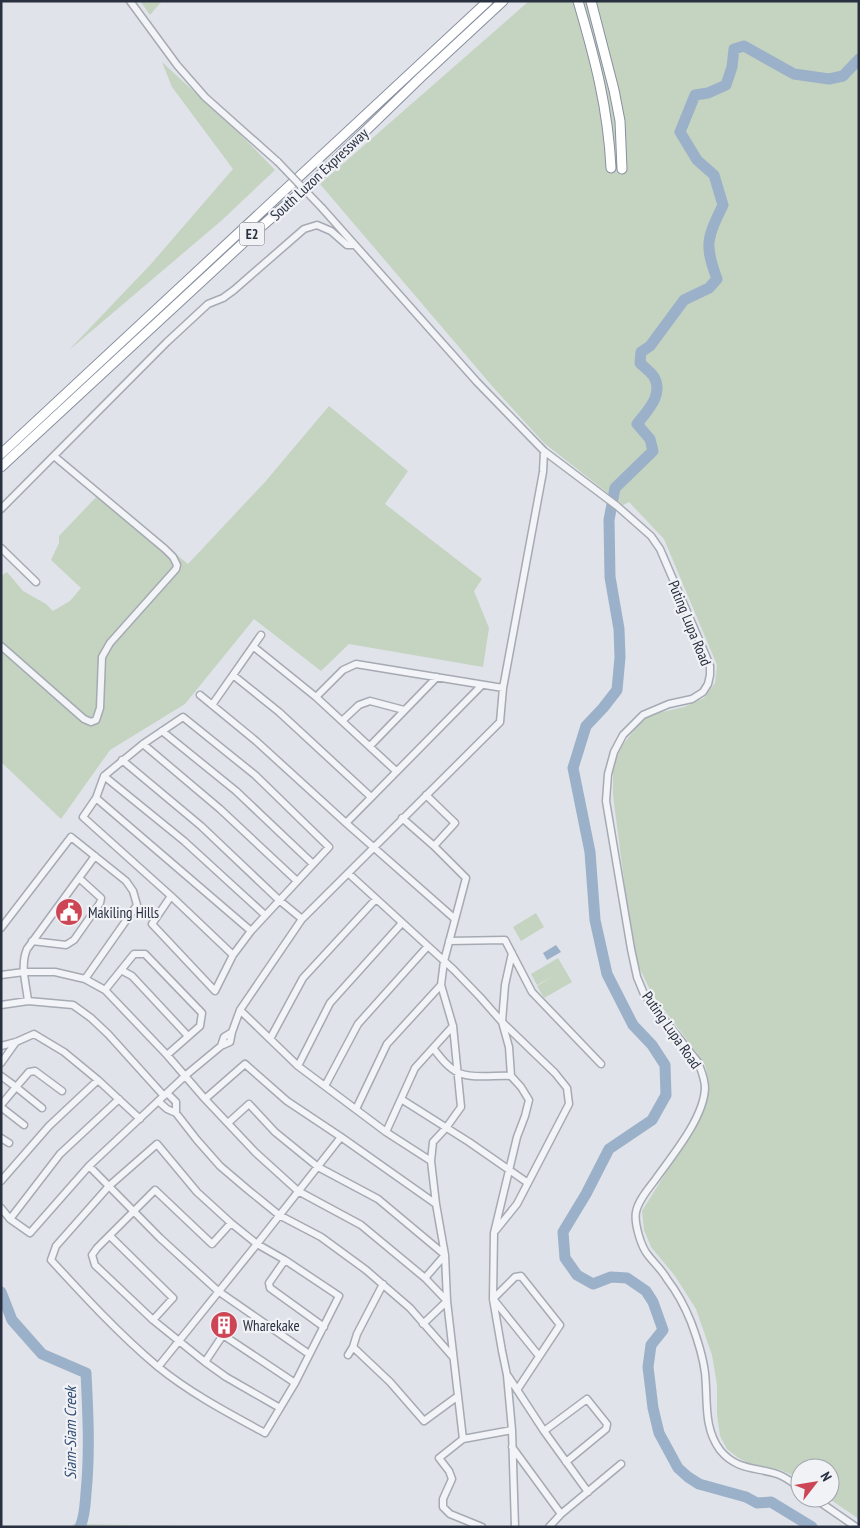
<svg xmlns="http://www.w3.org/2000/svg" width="860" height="1528" viewBox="0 0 860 1528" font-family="'PT Sans Narrow',sans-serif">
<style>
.green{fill:#c5d3c1}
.water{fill:#9bb0c9}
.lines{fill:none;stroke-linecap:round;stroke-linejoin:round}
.river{stroke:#9bb0c9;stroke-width:11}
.minor-casing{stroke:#a5aab3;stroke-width:9}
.highway-casing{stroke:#88909f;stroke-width:11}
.minor{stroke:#f3f4f7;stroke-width:6}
.highway{stroke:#fff;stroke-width:9}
.minor-bridge-casing{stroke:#a5aab3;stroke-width:9;stroke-linecap:butt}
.minor-bridge{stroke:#f3f4f7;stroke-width:6}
.labels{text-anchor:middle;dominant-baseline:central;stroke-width:4.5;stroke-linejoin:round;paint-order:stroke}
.shield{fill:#f0f2f6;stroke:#656a77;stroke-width:1}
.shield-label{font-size:14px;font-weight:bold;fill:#293040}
.street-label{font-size:15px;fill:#293040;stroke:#f0f2f6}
.poi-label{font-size:15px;fill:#293040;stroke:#f0f2f6;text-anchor:start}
.water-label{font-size:16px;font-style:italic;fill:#334e74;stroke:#f0f2f6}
</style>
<rect width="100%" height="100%" fill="#e0e3e9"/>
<path class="green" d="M140,1H162L150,15Z
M529,1H859V1519L828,1498H830V1468H800V1479L781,1470L748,1463L737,1457L727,1449L720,1436L717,1414V1385L712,1355L696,1309L675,1276L651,1247L644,1230L642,1211L702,1115L709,1083L705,1065L697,1053L652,994L638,965L629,919L613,795V768L621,747L645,716L684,707L704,698L715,683L717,665L664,539L629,502L623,505L544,443L493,387L320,184Z
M162,62L242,136L275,170L221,221L68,351L151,264L233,169L172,87Z
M329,406L408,471L385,504L482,579L474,591L489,628L483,667L349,644L321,671L254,619L185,704L110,750L61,819L1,762V576L7,572L23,591L46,604L53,611L70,601L81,588L51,560L59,543V536L101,492L188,564L265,482Z
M536,913L544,927L521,941L513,927Z
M558,958L572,982L544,998L537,986L554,976L537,985L531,974Z
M74,1524L185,1526L186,1527H71Z"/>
<path class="water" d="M556,945L561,952L547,960L543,953Z"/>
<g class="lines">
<path class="river" d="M1,1292L12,1320L42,1354L86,1373C88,1413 90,1453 86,1493C85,1505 85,1516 80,1527
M812,1527L771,1502L757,1503L746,1497L699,1484L688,1477L678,1468L659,1433L653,1408L648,1367L651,1345L663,1330L653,1302L646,1291L627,1278L611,1277L593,1284L577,1275L565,1258L563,1232L586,1194L609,1149L652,1120L666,1095L665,1065L652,1045L633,1025L607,974L595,920L590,852L573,768L586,726L603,708L617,690L620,657L619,629L610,577L609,520L615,488L653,451L650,439L637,424C647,411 664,395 654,377C651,372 644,367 640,363L641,352L650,346L684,300L709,288L717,279C704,244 707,238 723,205L714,175L697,160L680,132L695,95L708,93L726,85L732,67L734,49L744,46L794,74L829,79L843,76L859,59"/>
<g class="minor-casing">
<path id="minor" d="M130,1L177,65L205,97L278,162
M322,208L477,382L544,451L617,506L651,536L660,549L706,656L710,666V675L708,684L703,692L692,699L669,704L643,715L623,735L614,752L608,774L606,801L631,949L637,977L644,994L698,1062C701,1070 705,1079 705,1088C704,1118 672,1156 655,1180C648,1189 638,1201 636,1212C634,1223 641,1247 648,1255C654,1263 662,1270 667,1279C677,1292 685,1307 691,1322C697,1338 703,1356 705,1373C708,1400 703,1427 720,1450C736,1470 755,1467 777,1474C786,1477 793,1483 800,1488
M1,509L167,342L208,304L223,298L234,290L304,229L317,225L331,231L347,245H354
M1,548L36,582
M1,646L84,719L91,722L96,720L100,708L102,657L110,643L176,569L177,565L173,557L165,549L54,456
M254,647L316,697L396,771
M233,675L279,712L371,797
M200,695L256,741L346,823L455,919
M316,697L343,670L356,664L503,688L543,472L544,451
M212,705L261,635
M342,721L359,705L370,701L404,710
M162,731L236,791L313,864
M143,744L220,809L297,881
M370,746L437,677
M122,760L201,826L279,900L302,919
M104,776L184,841L265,915
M426,795L455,823L434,846
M96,798L251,931
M402,818L434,846L466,878L444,961L441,985L453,1026L461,1107L446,1128L433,1142L431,1161L436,1204L445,1255L447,1301L463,1439
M346,823L482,685
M348,873L454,970L480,997L502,1022L555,1073L567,1088L569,1104L517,1204L496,1230
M171,896L152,924L215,991L233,955L251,931L329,847L255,775L183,717L143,744L104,776L96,798L83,817L171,896L233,955
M1,928L71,837L126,881L133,891L137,905L85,979
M32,941L66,945L74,940L100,903L101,898L79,878
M449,941L505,940L532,992L601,1064
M512,953L505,985L502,1022L509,1047L511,1076L521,1087L529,1100L525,1116L517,1137L494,1233L493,1299L502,1351L507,1375L512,1430L515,1527
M121,970L132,976L188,1036
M1,975L24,972H55L85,979L105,990L167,1055L205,1099L255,1152L298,1191L361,1225L425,1278L447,1301
M105,990L134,954H145L202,1013L200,1026L167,1055
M28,1001C26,983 20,965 27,949L95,856
M1,1005L28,1001L73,1005L91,1018L108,1034L164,1096
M240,1010L298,1066L386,1132L431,1161
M270,1039L303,978L376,899
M1,1046L16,1042L34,1034L64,1052L98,1080L140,1119
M221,1046L224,1037L232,1032
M433,1048C440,1057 448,1068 459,1073C473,1079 495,1075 511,1076
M1,1063L16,1042
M298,1066L330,1003L402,923
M1,1076L16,1087L29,1072L35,1071L62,1091
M325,1086L358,1024L428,946
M167,1093L176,1102V1113
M205,1099L245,1064L287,1101L341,1137L436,1204
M401,1099L469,1142L528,1183
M158,1101L167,1109L176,1113L197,1140L220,1166L247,1189L279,1215L321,1237L366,1270L410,1308L453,1357
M1,1105L16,1087L42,1108
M1,1107L24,1125
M356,1109L387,1044L441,985
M228,1123L249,1104L275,1132L318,1167L378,1199L445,1255
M386,1132L415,1068L453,1026
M1,1138L9,1143
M157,1144L197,1192L231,1223L257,1244L285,1260L339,1296L295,1383L265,1433C228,1413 190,1393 157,1366C119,1334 85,1297 51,1260L56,1246L109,1186Z
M89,1166L160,1238L218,1291L309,1354
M1,1181L49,1126L98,1080
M1,1208L10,1219L30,1233L89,1166L186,1075L221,1046L230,1042L232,1032L240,1010L302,919L500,722L503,688
M10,1219L60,1154L119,1099
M231,1223L212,1244L155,1190L97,1248L92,1255L95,1265L153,1320L205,1362L226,1377L280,1408
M110,1236L173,1298L153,1320
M285,1260L269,1283L270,1288L324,1327
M425,1278L445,1255
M383,1284L357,1334L353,1347L390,1382L424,1421L458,1396
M493,1299L515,1277L521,1276L560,1325L517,1390
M494,1300L539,1356
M423,1324L447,1301
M348,1355L353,1347
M205,1362L223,1335L295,1383
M158,1367L257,1244L341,1137
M508,1376L544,1431L588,1492
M544,1431L587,1399L607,1424L606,1429L566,1462
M512,1447L561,1514
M814,1498L856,1527
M482,1527L450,1514L443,1507V1499L452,1479L449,1471L439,1458L463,1439L512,1430
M549,1527L561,1514L621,1464"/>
</g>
<g class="highway-casing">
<path id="highway" d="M578,1C595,59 608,108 611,168
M591,1L614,90L620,121L622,169
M1,454L488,1
M1,467L255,232L317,178L421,77L503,1"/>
</g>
<use href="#minor" class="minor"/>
<use href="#highway" class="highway"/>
<g class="minor-bridge-casing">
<path id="minor-bridge" d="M278,162L322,208"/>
</g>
<use href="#minor-bridge" class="minor-bridge"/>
</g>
<defs>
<g id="civic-disc" transform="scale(1.4375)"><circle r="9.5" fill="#cd4656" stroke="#f0f2f6"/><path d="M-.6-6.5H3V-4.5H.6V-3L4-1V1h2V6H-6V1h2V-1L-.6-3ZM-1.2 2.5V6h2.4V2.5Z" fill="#fff"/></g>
<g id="building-disc" transform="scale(1.4375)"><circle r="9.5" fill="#cd4656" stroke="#f0f2f6"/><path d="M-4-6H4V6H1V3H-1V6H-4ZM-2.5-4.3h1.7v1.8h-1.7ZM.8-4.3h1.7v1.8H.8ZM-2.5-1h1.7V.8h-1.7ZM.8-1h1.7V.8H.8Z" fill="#fff"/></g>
</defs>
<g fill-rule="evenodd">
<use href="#civic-disc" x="69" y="912"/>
<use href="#building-disc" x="224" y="1325"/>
</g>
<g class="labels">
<rect class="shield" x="239.5" y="222.5" width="25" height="23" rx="4"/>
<g class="shield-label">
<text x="252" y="234">E2</text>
</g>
<g class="street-label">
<text transform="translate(319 174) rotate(-43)">South Luzon Expressway</text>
<text transform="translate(690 623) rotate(68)">Puting Lupa Road</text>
<text transform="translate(672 1030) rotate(55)">Puting Lupa Road</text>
</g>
<g class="poi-label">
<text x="88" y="912">Makiling Hills</text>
<text x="243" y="1325">Wharekake</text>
</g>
<g class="water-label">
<text transform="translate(70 1433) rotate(-90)">Siam-Siam Creek</text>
</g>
</g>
<rect width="860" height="1528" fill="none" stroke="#293040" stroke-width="5"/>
<g transform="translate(815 1483) rotate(59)"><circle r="24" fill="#f0f2f6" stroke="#a0a4ad"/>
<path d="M0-4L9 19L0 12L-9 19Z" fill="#cd4656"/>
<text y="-8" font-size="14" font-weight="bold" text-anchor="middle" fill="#293040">N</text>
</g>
</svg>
